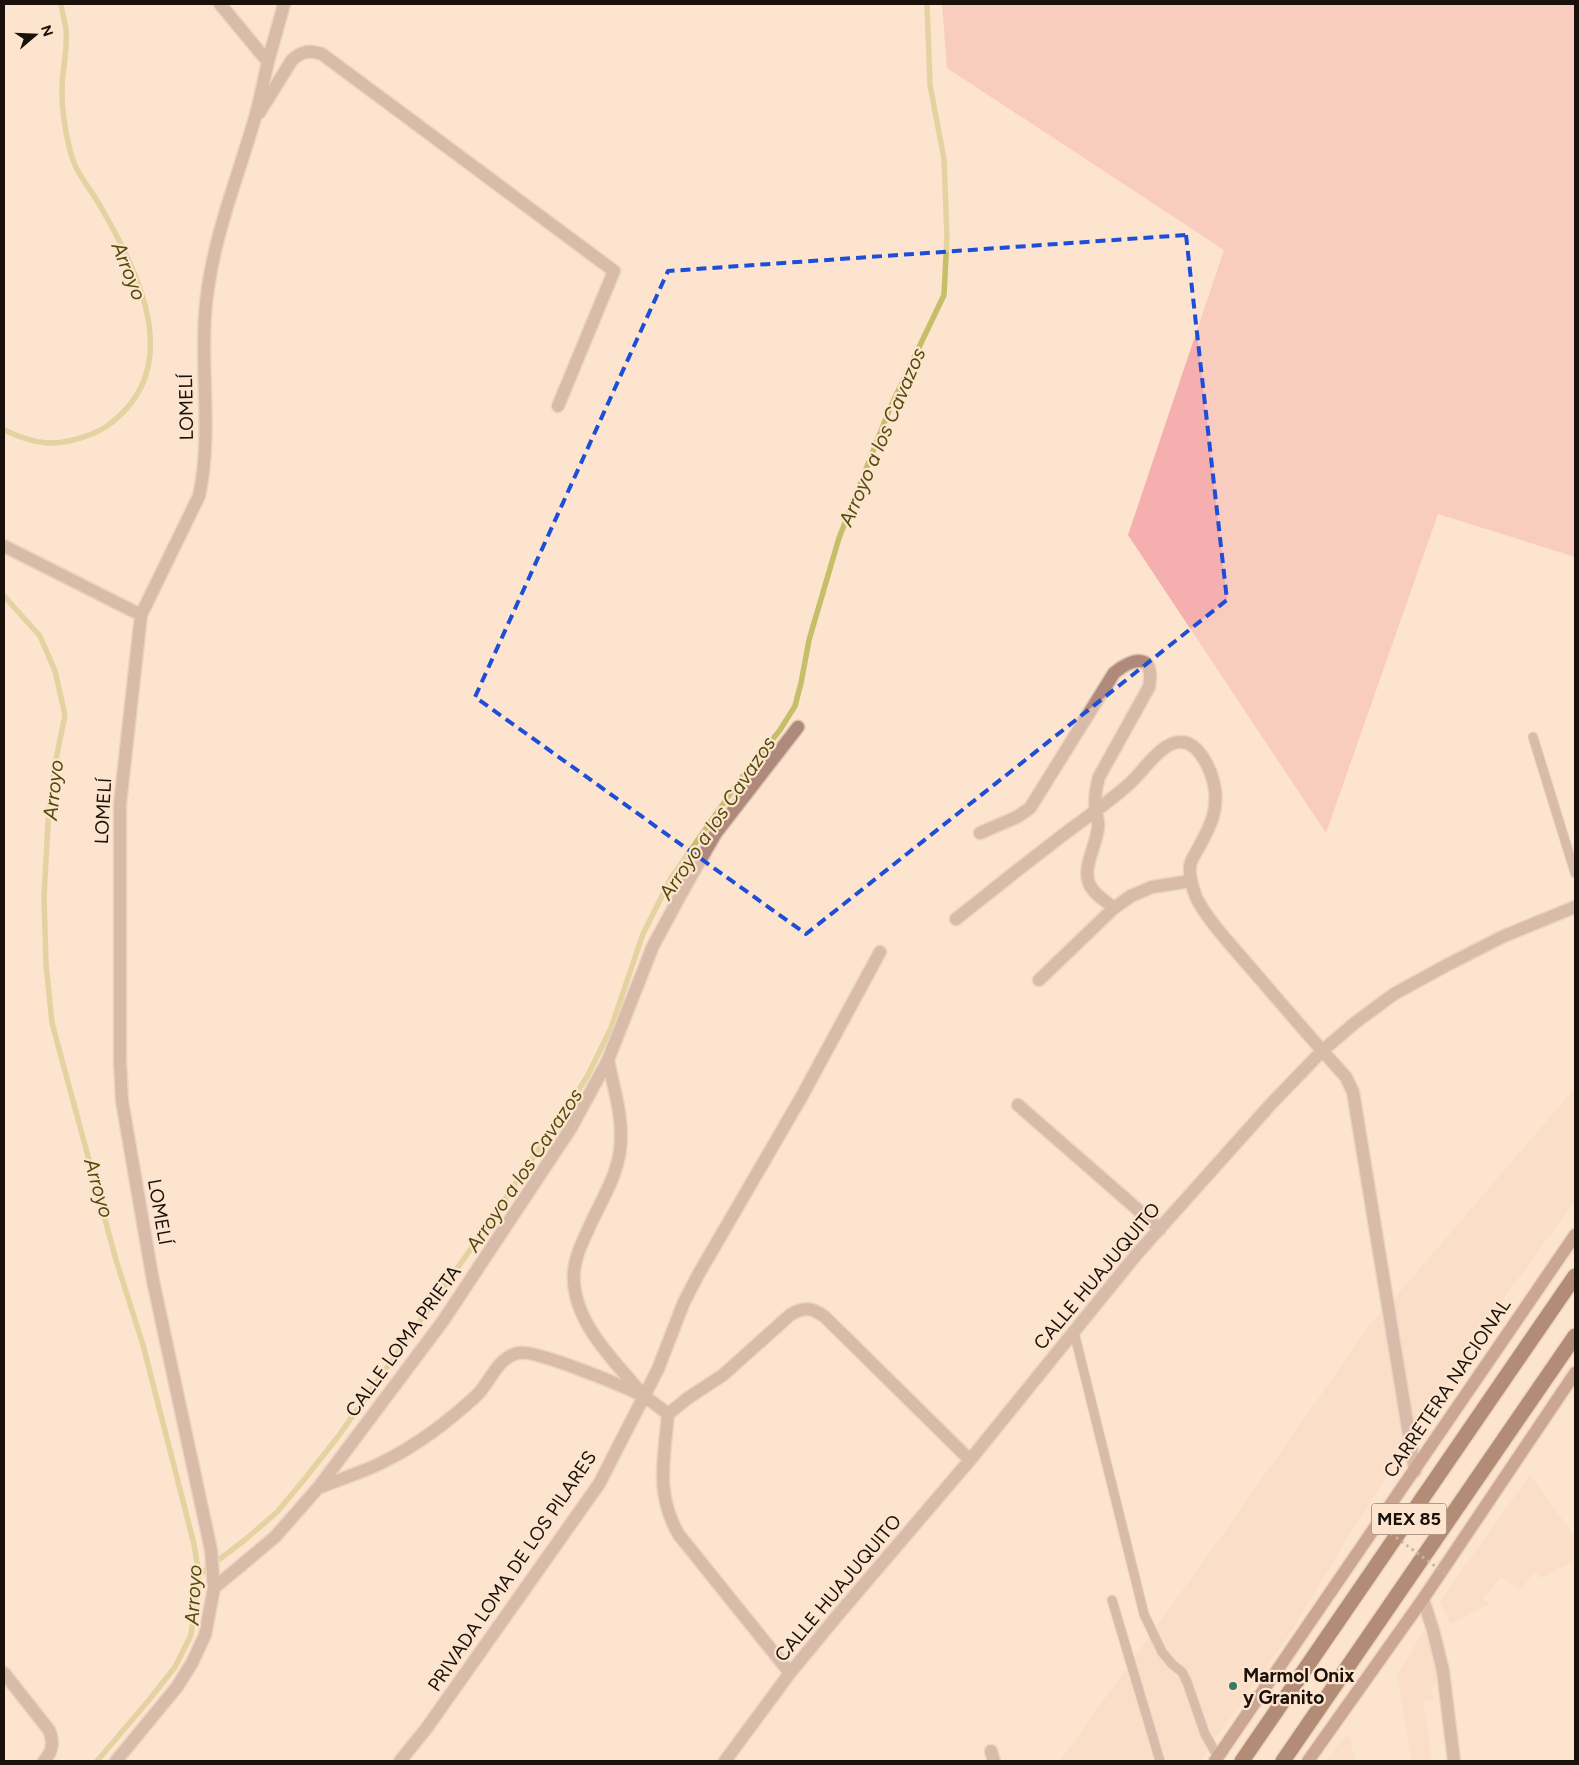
<svg xmlns="http://www.w3.org/2000/svg" width="1579" height="1765" viewBox="0 0 1579 1765" font-family="Figtree,sans-serif">
<style>
.built{fill:#f6d7bd}
.green{fill:#f4afae}
.lines{fill:none;stroke-linecap:round;stroke-linejoin:round}
.stream{stroke:#c5bf69;stroke-width:5.5}
.lane-casing{stroke:#d9c2af;stroke-width:11}
.street-casing{stroke:#d9c2af;stroke-width:15}
.secondary-casing{stroke:#d9c2af;stroke-width:15}
.highway-casing{stroke:#d9c2af;stroke-width:18}
.lane{stroke:#ae897c;stroke-width:9}
.street{stroke:#ae897c;stroke-width:12}
.secondary{stroke:#8e5b48;stroke-width:12}
.highway{stroke:#59230c;stroke-width:15}
.path-bridge{stroke:#8a796b;stroke-width:3;stroke-dasharray:2.5 4;stroke-linecap:butt}
.marked{fill:none;stroke:#1d4ed8;stroke-width:4;stroke-dasharray:10 6;stroke-linejoin:round}
.poi-dot{fill:#3c7964;stroke:#fde4cf;stroke-width:2}
.labels{text-anchor:middle;dominant-baseline:central;stroke-width:4.5;stroke-linejoin:round;paint-order:stroke}
.shield{fill:#fde4cf;stroke:#5d5045;stroke-width:1}
.shield-label{font-size:18px;font-weight:bold;fill:#19110a}
.street-label{font-size:19px;fill:#19110a;stroke:#fde4cf}
.poi-label{font-size:19px;font-weight:bold;fill:#19110a;stroke:#fde4cf;text-anchor:start}
.water-label{font-size:20px;font-style:italic;fill:#524d09;stroke:#fde4cf}
</style>
<rect width="100%" height="100%" fill="#fde4cf"/>
<path class="built" d="M1575,1088V1201L1491,1316L1357,1522L1291,1632L1200,1761H1060L1228,1527L1369,1326L1410,1280Z
M1530,1475L1575,1537V1560L1542,1578L1534,1571L1521,1590L1501,1577L1483,1598L1489,1604L1450,1624L1440,1601Z
M1426,1628L1439,1681L1432,1687L1433,1699L1423,1702L1432,1761H1412L1397,1674Z
M1349,1734L1355,1761H1327L1340,1742Z"/>
<path class="green" d="M942,4H1575V557L1438,514L1326,833L1128,535L1224,250L947,68Z"/>
<g class="lines">
<path class="stream" d="M4,430C17,436 32,442 47,443C66,444 97,435 111,423C185,366 139,274 102,209C90,187 74,173 69,146C65,130 62,106 62,90C62,70 68,49 66,30C65,21 62,12 61,4
M4,596L40,636L55,671L65,715L54,769L48,824L44,896L46,964L52,1023L116,1260L143,1345L194,1544L199,1575L191,1635L175,1667L149,1700L97,1761
M199,1575L246,1539L277,1512L303,1481L337,1438L485,1229L531,1160L553,1130L588,1075L611,1028L643,934L671,878L742,777L780,730L795,706L801,683L809,640L839,538L890,408L944,295L947,237L944,159L930,85L927,4"/>
<g class="lane-casing">
<path id="lane" d="M1533,737L1575,873
M1074,1332L1144,1614L1162,1652L1172,1664L1182,1672L1187,1682L1205,1734L1218,1757
M1112,1600L1160,1761"/>
</g>
<g class="street-casing">
<path id="street" d="M220,4L268,62
M259,113L292,60C302,51 309,50 322,54L614,271L558,406
M4,546L141,615
M980,833L1017,817L1030,808L1114,673C1135,656 1155,654 1149,687L1099,777C1096,788 1094,801 1096,812C1097,817 1099,822 1098,827C1097,847 1078,872 1093,890C1098,897 1107,902 1114,908
M956,919C989,893 1021,867 1054,842C1079,822 1106,805 1129,784C1143,772 1161,742 1180,742C1200,741 1213,774 1215,790C1218,813 1209,828 1199,847C1196,853 1190,860 1190,867C1189,876 1193,889 1196,897C1207,920 1232,946 1249,966C1281,1003 1313,1041 1346,1077L1353,1092L1415,1471
M1039,980L1114,908L1131,896L1152,887L1191,881
M608,1060C614,1090 624,1119 620,1150C617,1175 603,1198 592,1221C585,1237 576,1253 574,1271C570,1320 614,1360 642,1394
M1018,1105L1160,1229
M668,1414L688,1398L723,1375L790,1315C804,1306 813,1308 825,1317L970,1460
M668,1414C664,1460 655,1494 679,1535L790,1673
M318,1488C340,1479 364,1472 385,1461C419,1444 449,1421 477,1395C491,1381 497,1358 518,1353C535,1349 626,1387 643,1396C652,1401 660,1408 668,1414
M214,1588L275,1537L318,1488L443,1321L571,1128L608,1060L653,946L686,885L716,833L798,727
M1423,1599L1433,1630L1443,1671L1454,1761
M4,1673L49,1730C54,1742 53,1751 44,1761
M991,1751L994,1761
M116,1761L177,1687L192,1663L205,1635L214,1588L211,1550L153,1281L122,1101L120,1063V804L141,615L199,496C214,428 197,357 208,288C216,231 238,176 254,121C260,102 263,82 268,62C273,43 279,23 284,4
M400,1761L426,1729L599,1484L658,1369L684,1302L698,1275L802,1096L880,952
M725,1761L790,1673L837,1616L970,1460L1136,1255L1271,1104L1322,1051L1356,1022L1394,994L1447,965L1504,936L1575,907"/>
</g>
<g class="secondary-casing">
<path id="secondary" d="M1215,1761L1575,1235
M1308,1761L1423,1599L1575,1373"/>
</g>
<g class="highway-casing">
<path id="highway" d="M1242,1761L1575,1276
M1283,1761L1575,1336"/>
</g>
<use href="#lane" class="lane"/>
<use href="#street" class="street"/>
<use href="#secondary" class="secondary"/>
<use href="#highway" class="highway"/>
<path class="path-bridge" d="M1375,1522L1447,1575"/>
</g>
<path d="M0 0H1579V1765H0ZM1186,235L1227,600L806,934L475,697L668,271Z" fill="#fde4cf" fill-opacity=".55" fill-rule="evenodd"/>
<path class="marked" d="M1186,235L1227,600L806,934L475,697L668,271Z"/>
<circle class="poi-dot" cx="1233" cy="1686" r="5"/>
<g class="labels">
<rect class="shield" x="1371.5" y="1503.5" width="75" height="31" rx="4"/>
<g class="shield-label">
<text x="1409" y="1519">MEX 85</text>
</g>
<g class="street-label">
<text transform="translate(186 407) rotate(-91)">LOMELÍ</text>
<text transform="translate(103 811) rotate(-87)">LOMELÍ</text>
<text transform="translate(160 1212) rotate(80)">LOMELÍ</text>
<text transform="translate(1097 1276) rotate(-50)">CALLE HUAJUQUITO</text>
<text transform="translate(403 1341) rotate(-54)">CALLE LOMA PRIETA</text>
<text transform="translate(1447 1388) rotate(-56)">CARRETERA NACIONAL</text>
<text transform="translate(512 1571) rotate(-56)">PRIVADA LOMA DE LOS PILARES</text>
<text transform="translate(838 1588) rotate(-50)">CALLE HUAJUQUITO</text>
</g>
<g class="poi-label">
<text x="1243" y="1675">Marmol Onix<tspan x="1243" dy="22">y Granito</tspan></text>
</g>
<g class="water-label">
<text transform="translate(129 271) rotate(68)">Arroyo</text>
<text transform="translate(882 437) rotate(-67)">Arroyo a los Cavazos</text>
<text transform="translate(53 790) rotate(-84)">Arroyo</text>
<text transform="translate(717 818) rotate(-56)">Arroyo a los Cavazos</text>
<text transform="translate(524 1170) rotate(-56)">Arroyo a los Cavazos</text>
<text transform="translate(99 1188) rotate(74)">Arroyo</text>
<text transform="translate(193 1595) rotate(-87)">Arroyo</text>
</g>
</g>
<rect width="1579" height="1765" fill="none" stroke="#19110a" stroke-width="10"/>
<g transform="translate(35 35) rotate(71)" stroke="#fde4cf" stroke-width="4" paint-order="stroke">
<path d="M0-4L9 19L0 12L-9 19Z" fill="#19110a"/>
<text y="-8" font-size="14" font-weight="bold" text-anchor="middle" fill="#19110a">N</text>
</g>
</svg>
